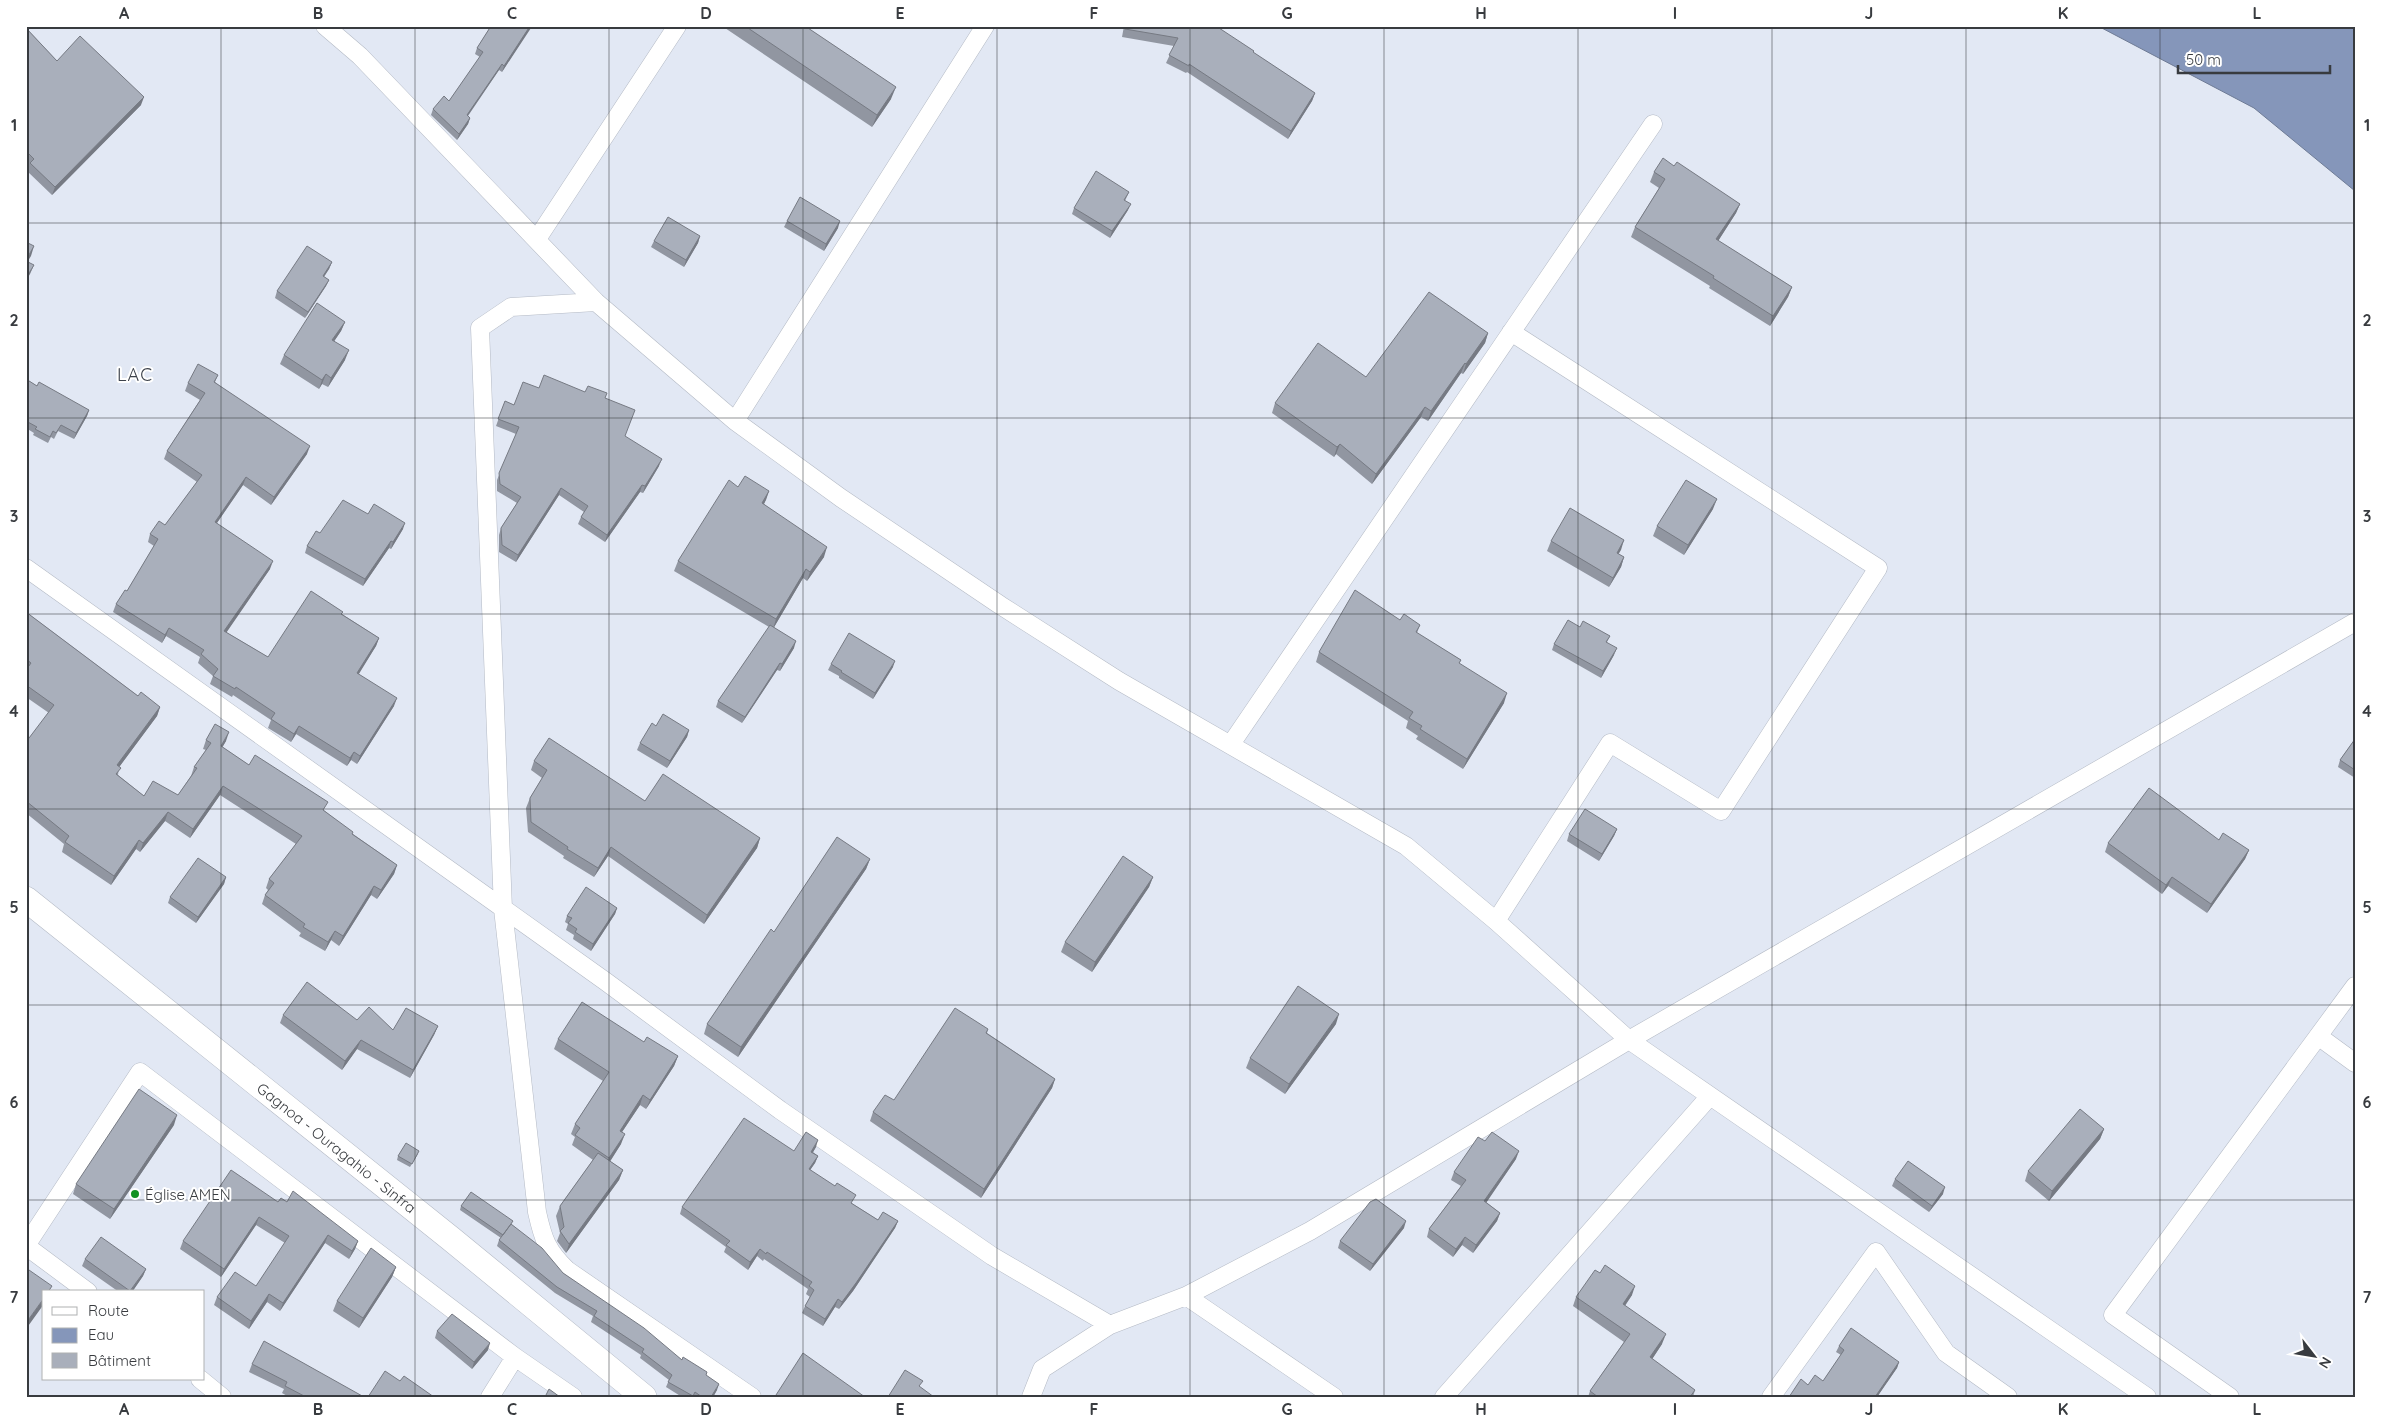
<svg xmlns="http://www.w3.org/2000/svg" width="2381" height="1423" viewBox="0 0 2381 1423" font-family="Quicksand,sans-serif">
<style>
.water{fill:#8596ba;stroke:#6e7b95}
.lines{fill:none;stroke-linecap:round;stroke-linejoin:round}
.minor-casing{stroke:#b4bac5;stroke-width:19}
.secondary-casing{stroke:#b4bac5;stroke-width:26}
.minor{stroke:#fff;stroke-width:18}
.secondary{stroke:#fff;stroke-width:25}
.wall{fill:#9196a1}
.shaded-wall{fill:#767a83}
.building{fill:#a9afbb;stroke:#767a83}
.grid{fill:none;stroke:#383b3f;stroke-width:1;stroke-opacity:0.55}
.poi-dot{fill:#129121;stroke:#fff;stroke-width:2}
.labels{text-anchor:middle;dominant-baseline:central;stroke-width:4;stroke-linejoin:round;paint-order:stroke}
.street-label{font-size:15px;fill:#383b3f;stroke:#fff}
.poi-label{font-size:15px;fill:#383b3f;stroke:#fff;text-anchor:start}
.quarter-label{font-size:18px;letter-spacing:1px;fill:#3c414a;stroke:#fff}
.neatline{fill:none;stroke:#383b3f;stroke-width:2}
.grid-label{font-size:16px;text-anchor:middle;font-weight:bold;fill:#383b3f}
</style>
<rect width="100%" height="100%" fill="#e2e8f4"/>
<path class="water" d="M2098,26H2355V191L2254,108Z"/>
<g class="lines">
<g class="minor-casing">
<path id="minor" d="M325,26L360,56L596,302L735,421L841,498L1000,605L1119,681L1406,846L1496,921L1629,1040L2147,1397
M537,239L677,26
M596,302L511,307L480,328L503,909L537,1212C543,1239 547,1251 567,1270L752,1397
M735,421L985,26
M26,568L605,981L780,1110L992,1256L1110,1325
M1231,744L1653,124
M1496,921L1610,743L1721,811L1878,568L1511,332
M2318,1036L2355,1063
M27,1244L140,1072L515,1357L573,1397
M26,1246L88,1292
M1186,1296L1334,1397
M200,1379L222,1397
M490,1397L515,1357
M1031,1397L1042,1369L1110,1325L1186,1296L1310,1231L1629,1040L2355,622
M1444,1397L1710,1096
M1771,1397L1876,1252L1946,1353L2008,1397
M2230,1397L2113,1315L2355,986"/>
</g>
<g class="secondary-casing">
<g id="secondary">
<path id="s1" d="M26,899L450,1238L644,1397"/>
</g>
</g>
<use href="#minor" class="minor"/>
<use href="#secondary" class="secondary"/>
</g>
<path class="wall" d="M491,26H531L502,72L499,70L468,116L470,118L468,124L457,140L431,115L433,109L449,101L480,57L475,54L477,48Z
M722,26H805L891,99L872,127Z
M1124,26H1216L1254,53L1315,93L1312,101L1288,139L1187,72L1186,73L1166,63L1174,46L1122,37Z
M26,28L57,61L141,105L52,195L27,171L29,165L26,162Z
M1674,166L1740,204L1736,213L1718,241L1792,287L1788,297L1770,326L1709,288L1710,286L1631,237L1635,227L1659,188L1650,182L1654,172Z
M1129,192L1125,201L1128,210L1110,238L1072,214L1074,208Z
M787,221L838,228L824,251L784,227Z
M700,236L698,243L684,267L651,247L654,241Z
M332,262L329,269L324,277L329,280L326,286L305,318L275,298L277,291Z
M345,322L341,331L334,341L345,360L328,387L322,384L319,389L280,364L284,355Z
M1488,333L1485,343L1463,374L1461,373L1428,421L1421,417L1372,484L1336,454L1334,457L1272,413L1275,403L1366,377Z
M218,375L215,382L307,454L271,505L243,485L217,523L270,569L226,632L268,657L342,614L379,638L376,646L358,674L394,706L357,764L351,760L347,766L296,734L291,742L268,728L271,720L233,695L232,697L210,684L213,676L198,663L200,657L166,636L162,643L113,612L116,604L127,591L154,546L148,542L150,534L165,525L197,482L164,459L167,451L200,400L185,391L188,383Z
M26,379L37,386L89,410L87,416L74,439L58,431L54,439L51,437L48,443L33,435L34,433L26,428Z
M539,388L585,392L605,398L625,437L659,466L643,493L640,492L605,542L578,524L581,517L584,512L559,495L516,562L499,552V535L501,528L517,503L497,491V480L516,434L496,426L505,401L514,405Z
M738,487L769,491L764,504L824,557L807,581L803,578L774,627L794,648L780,671L777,670L742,723L716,707L718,701L769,627L674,571L678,561Z
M1713,509L1684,555L1653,536L1657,526Z
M368,514L403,529L391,549L389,548L363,586L305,553L307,546L320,533Z
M1624,540L1618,554L1624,557L1621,567L1609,587L1547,551L1551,541Z
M26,612L138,696L160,707L157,716L119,767L118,775L144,796L178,795L191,776L194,767L206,750L203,749L206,740L226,741L222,747L249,765L325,811L353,834L397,865L394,874L377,899L371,895L339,946L331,940L325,951L299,936L301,933L262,904L265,895L268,890L266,888L269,879L296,844L220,795L190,838L165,821L140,852L136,849L111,885L62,852L64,844L26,813V742L49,713L26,697Z
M1400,620L1420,625L1417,633L1461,660L1459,664L1504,703L1463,769L1416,739L1418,736L1406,728L1408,721L1316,662L1319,652Z
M1580,627L1610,636L1607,642L1614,655L1601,678L1552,650L1554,644Z
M831,664L893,667L873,699L839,678V676L828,670Z
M656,726L689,730L687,737L667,768L637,750L640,743Z
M2355,739V778L2338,767L2340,760Z
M534,761L645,801L760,838L757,848L704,924L608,856L594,877L563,858L564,856L528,832L526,808L530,798L542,778L531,770Z
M1617,829L1614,836L1599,861L1567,841L1569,834Z
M2219,840L2249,850L2245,859L2207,913L2168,886L2162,894L2105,852L2108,843Z
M870,859L866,869L738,1057L704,1034L707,1024L774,932Z
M226,877L224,884L196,923L168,903L170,897Z
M1153,877L1149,887L1092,972L1061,952L1065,942Z
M617,908L615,914L591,951L573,939L574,935L566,930L568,924L565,922L567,916Z
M283,1015L357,1020L393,1030L438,1026L434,1035L410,1078L357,1049L342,1070L280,1023Z
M1336,1024L1285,1094L1246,1068L1250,1058Z
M988,1029L987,1033L1055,1079L1052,1088L981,1198L870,1121L873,1112L894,1100Z
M558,1039L644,1042L678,1056L674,1066L646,1109L640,1105L622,1132L621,1144L610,1161L623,1170L619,1180L566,1253L557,1241L560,1233L556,1216L560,1206L593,1160L572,1145L575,1137L571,1134L575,1124L603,1081L554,1049Z
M174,1125L110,1219L73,1194L76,1184Z
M2104,1129L2100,1139L2049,1201L2025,1181L2028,1171Z
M816,1147L813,1152L818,1156L815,1163L810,1170L853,1204L878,1220L898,1221L895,1228L853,1291L839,1309L835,1307L823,1326L802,1313L805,1306L810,1297L806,1294L808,1289L764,1259L763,1261L757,1256L748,1270L724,1252L726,1247L680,1214L682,1207L794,1151Z
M418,1154L410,1167L397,1160L398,1156Z
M1516,1159L1486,1202L1500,1213L1497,1221L1473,1253L1462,1245L1453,1257L1427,1237L1429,1229L1461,1186L1451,1180L1454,1172Z
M1895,1179L1943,1194L1929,1212L1892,1186Z
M278,1202H287L358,1241L355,1249L349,1259L325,1243L280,1311L267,1302L249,1329L214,1305L217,1297L256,1286L285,1243L256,1225L221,1277L180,1249L183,1241Z
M461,1206L513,1221L511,1224L563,1273L682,1360L706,1375L717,1390L713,1397H682L666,1387L669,1380L640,1358L641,1355L591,1322L593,1316L555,1293L497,1246L499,1240L501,1238L460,1210Z
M1404,1228L1370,1271L1338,1248L1340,1241Z
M85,1259L146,1269L143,1276L132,1292H119L82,1266Z
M396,1267L392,1277L359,1328L333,1311L337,1301Z
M1632,1295L1625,1306L1662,1344L1652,1359L1695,1390L1693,1397H1588L1590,1391L1624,1342L1573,1306L1576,1297Z
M437,1331L488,1350L472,1369L435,1338Z
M1839,1346L1899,1362L1897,1368L1877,1397H1789L1808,1385L1823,1381L1841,1355L1836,1352Z
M252,1364L364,1397H289L282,1393L284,1389L249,1372Z"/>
<path class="shaded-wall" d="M530,26H531V28L502,72L504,66Z
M502,64L499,70L464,121L467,115Z
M896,87L891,99L872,127L877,115Z
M1315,93L1312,101L1288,139L1291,131Z
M144,97L141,105L52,195L55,187Z
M470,118L468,124L457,140L459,134Z
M1131,204L1128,210L1110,238L1112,231Z
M1740,204L1736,213L1713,249L1716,239Z
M840,221L838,228L824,251L826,244Z
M700,236L698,243L684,267L686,260Z
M34,246L31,256L26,264V260Z
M332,262L329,269L320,282L323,276Z
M34,265L30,274L26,281V278Z
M329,280L326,286L305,318L308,312Z
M1792,287L1788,297L1770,326L1773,316Z
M345,322L341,331L329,349L332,340Z
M1488,333L1485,343L1463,374L1466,364Z
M349,350L345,360L328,387L331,378Z
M1465,363L1461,373L1428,421L1431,411Z
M326,374L322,384L319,389L322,380Z
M1425,407L1421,417L1372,484L1376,474Z
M89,410L87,416L74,439L76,433Z
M1340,444L1336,454L1334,457L1337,447Z
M310,446L307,454L271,505L274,497Z
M662,459L659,466L643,493L645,486Z
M246,477L243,485L212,530L215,522Z
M642,485L640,492L605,542L607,535Z
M561,488L559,495L516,562L518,555Z
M769,491L766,500L759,513L762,503Z
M1717,499L1713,509L1684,555L1688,545Z
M405,523L403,529L391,549L393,542Z
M1624,540L1621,550L1613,563L1617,553Z
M391,541L389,548L363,586L365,579Z
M827,547L824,557L807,581L810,572Z
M1624,557L1621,567L1609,587L1613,578Z
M273,561L270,569L222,639L224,631Z
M806,569L803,578L773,629L776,619Z
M169,628L166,636L162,643L165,635Z
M379,638L376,646L354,682L357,673Z
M796,641L794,648L780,671L782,664Z
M1617,648L1614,655L1601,678L1603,671Z
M895,661L893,667L873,699L875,693Z
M780,663L777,670L742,723L745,717Z
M1507,693L1504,703L1463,769L1467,759Z
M397,698L394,706L357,764L360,756Z
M160,707L157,716L114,774L117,765Z
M299,726L296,734L291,742L294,734Z
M689,730L687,737L667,768L670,761Z
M229,732L226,741L218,755L221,746Z
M354,752L351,760L347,766L350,758Z
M223,786L220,795L190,838L193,829Z
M168,812L165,821L140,852L143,843Z
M1617,829L1614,836L1599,861L1602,854Z
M760,838L757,848L704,924L707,915Z
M139,840L136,849L111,885L114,876Z
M611,847L608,856L594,877L598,868Z
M2249,850L2245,859L2207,913L2211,904Z
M870,859L866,869L738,1057L741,1047Z
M397,865L394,874L377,899L381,890Z
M226,877L224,884L196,923L198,917Z
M1153,877L1149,887L1092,972L1095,962Z
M2172,877L2168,886L2162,894L2166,885Z
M374,886L371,895L339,946L343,936Z
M617,908L615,914L591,951L593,944Z
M335,931L331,940L325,951L328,942Z
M1339,1014L1336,1024L1285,1094L1289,1084Z
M438,1026L434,1035L410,1078L413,1070Z
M361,1040L357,1049L342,1070L345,1061Z
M678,1056L674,1066L646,1109L650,1100Z
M1055,1079L1052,1088L981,1198L984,1189Z
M643,1095L640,1105L616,1141L620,1131Z
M177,1115L174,1125L110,1219L114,1209Z
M2104,1129L2100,1139L2049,1201L2052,1191Z
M625,1134L621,1144L606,1168L609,1158Z
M818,1140L816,1147L809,1159L811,1152Z
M1519,1151L1516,1159L1482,1209L1484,1201Z
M818,1156L815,1163L806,1176L809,1169Z
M623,1170L619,1180L566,1253L569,1244Z
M1945,1187L1943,1194L1929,1212L1932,1206Z
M1500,1213L1497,1221L1473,1253L1476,1245Z
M259,1217L256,1225L221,1277L224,1269Z
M898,1221L895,1228L853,1291L839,1309L842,1302Z
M1406,1221L1404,1228L1370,1271L1373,1264Z
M328,1235L325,1243L280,1311L283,1303Z
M1465,1237L1462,1245L1453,1257L1456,1249Z
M358,1241L355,1249L349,1259L352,1251Z
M760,1249L757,1256L748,1270L750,1262Z
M396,1267L392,1277L359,1328L363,1318Z
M146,1269L143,1276L132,1292H130Z
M1635,1286L1632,1295L1619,1314L1623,1304Z
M269,1294L267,1302L249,1329L251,1321Z
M44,1298V1304L26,1329V1323Z
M838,1299L835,1307L823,1326L825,1319Z
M1666,1334L1662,1344L1647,1367L1650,1357Z
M490,1343L488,1350L472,1369L474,1362Z
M1899,1362L1897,1368L1877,1397H1875Z
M719,1384L717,1390L713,1397H711Z"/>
<path class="building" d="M491,26H530L504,66L502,64L467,115L470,118L459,134L433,109L444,96L449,101L483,52L477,48Z
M745,26H805L896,87L877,115Z
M1126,26H1216L1254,51L1253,52L1315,93L1291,131L1189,64V66L1169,55L1178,38L1125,29Z
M26,28L57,61L80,36L144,97L55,187L30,163L34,159L26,151Z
M1663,158L1674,166L1677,162L1740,204L1716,239L1792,287L1773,316L1713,278L1714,276L1635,227L1665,179L1654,172Z
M1096,171L1129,192L1124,200L1131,204L1112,231L1074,208Z
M800,197L840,221L826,244L787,221Z
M668,217L700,236L686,260L654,241Z
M26,242L34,246L26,260Z
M307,246L332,262L323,276L329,280L308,312L277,291Z
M26,261L34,265L26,278Z
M1429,292L1488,333L1466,364L1465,363L1431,411L1425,407L1376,474L1340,444L1337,447L1275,403L1318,343L1366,377Z
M317,303L345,322L332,340L349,350L331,378L326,374L322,380L284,355Z
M198,364L218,375L214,382L310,446L274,497L246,477L215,522L273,561L224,631L268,657L311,591L343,612L341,614L379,638L357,673L397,698L360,756L354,752L350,758L299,726L294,734L271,719L275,713L236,687L235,689L213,676L218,669L201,654L204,650L169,628L165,635L116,604L125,590L127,591L158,539L150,534L159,521L165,525L202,475L167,451L205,393L188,383Z
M544,375L585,392L588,386L607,393L605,398L635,410L625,436L662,459L645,486L642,485L607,535L581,517L588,506L561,488L518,555L502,545L501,528L521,497L500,484L499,473L519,427L498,419L505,401L514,405L523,382L539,388Z
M26,379L37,386L39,382L89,410L76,433L61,425L56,433L53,431L50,437L35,429L37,427L26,421Z
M745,476L769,491L762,503L827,547L810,572L806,569L776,619L678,561L729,480L738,487Z
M1686,480L1717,499L1688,545L1657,526Z
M343,500L368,514L374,504L405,523L393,542L391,541L365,579L307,546L316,531L320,533Z
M1570,508L1624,540L1617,553L1624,557L1613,578L1551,541Z
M1355,590L1400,620L1404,614L1420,625L1416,632L1461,660L1459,663L1507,693L1467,759L1420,729L1422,726L1409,718L1413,712L1319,652Z
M26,612L138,696L141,692L160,707L117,765L121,768L116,774L144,796L153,781L178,795L197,768L194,767L211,743L206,740L215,724L229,732L221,746L249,765L255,755L328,802L323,810L353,832L352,834L397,865L381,890L374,886L343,936L335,931L328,942L303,927L305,924L265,895L274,883L269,879L302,836L223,786L193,829L168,812L143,843L139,840L114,876L65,842L69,836L26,801V742L54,705L26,685V670L31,663L26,659Z
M1568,620L1580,627L1583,621L1610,636L1606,642L1617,648L1603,671L1554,644Z
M770,625L796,641L782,664L780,663L745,717L718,701Z
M849,633L895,661L875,693L841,672L842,671L831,664Z
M663,714L689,730L670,761L640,743L652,723L656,726Z
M549,738L645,801L663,774L760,838L707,915L611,847L598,868L567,849L568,847L531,822L530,798L547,770L534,761Z
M2355,739V770L2340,760Z
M2149,788L2219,840L2223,833L2249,850L2211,904L2172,877L2166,885L2108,843Z
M1585,809L1617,829L1602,854L1569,834Z
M837,837L870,859L741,1047L707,1024L771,929L774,932Z
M1123,856L1153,877L1095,962L1065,942Z
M198,858L226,877L198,917L170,897Z
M586,887L617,908L593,944L575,932L577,929L568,923L572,918L567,916Z
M307,982L357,1020L369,1007L393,1030L406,1008L438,1026L413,1070L361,1040L345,1061L283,1015Z
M1298,986L1339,1014L1289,1084L1250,1058Z
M582,1002L644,1042L647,1037L678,1056L650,1100L643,1095L620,1131L625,1134L609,1158L575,1135L580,1128L575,1124L609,1072L558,1039Z
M955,1008L988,1029L986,1033L1055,1079L984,1189L873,1112L885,1095L894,1100Z
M139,1089L177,1115L114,1209L76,1184Z
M2080,1109L2104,1129L2052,1191L2028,1171Z
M744,1118L794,1151L806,1132L818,1140L811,1152L818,1156L809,1169L835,1186L837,1183L856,1195L851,1203L878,1220L883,1212L898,1221L856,1283L842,1302L838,1299L825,1319L805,1306L814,1290L809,1286L812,1282L767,1252L766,1254L760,1249L750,1262L726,1245L730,1241L682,1207Z
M1492,1132L1519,1151L1484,1201L1500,1213L1476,1245L1465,1237L1456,1249L1429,1229L1466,1180L1454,1172L1478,1137L1485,1141Z
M406,1143L419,1151L412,1164L398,1156Z
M598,1153L623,1170L569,1244L560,1231L564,1227L560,1206Z
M1908,1161L1945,1187L1932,1206L1895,1179Z
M231,1170L278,1202L281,1198L287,1202L293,1191L358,1241L352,1251L328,1235L283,1303L269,1294L251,1321L217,1297L235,1272L256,1286L289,1236L259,1217L224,1269L183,1241Z
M471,1192L513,1221L503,1235L461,1206Z
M1376,1199L1406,1221L1373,1264L1340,1241L1370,1202Z
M511,1224L542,1248L563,1273L644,1328L682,1360L683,1357L707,1372L706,1375L719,1384L711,1397H702L695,1392L693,1396L668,1382L672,1375L642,1352L644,1349L594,1316L597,1311L557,1287L499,1240Z
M101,1237L146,1269L130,1291L85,1259Z
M371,1248L396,1267L363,1318L337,1301Z
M1605,1265L1635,1286L1623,1304L1666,1334L1650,1357L1695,1390L1690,1397H1598L1590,1391L1630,1334L1576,1297L1595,1270L1600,1273Z
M29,1270L52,1286L48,1292H44V1298L26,1323V1274Z
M452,1314L490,1343L474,1362L437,1331Z
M1851,1328L1899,1362L1875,1397H1789L1801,1379L1808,1385L1815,1375L1823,1381L1844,1350L1839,1346Z
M264,1341L364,1397H306L285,1386L287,1382L252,1364Z
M803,1353L865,1397H779L776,1395Z
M905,1370L923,1381L919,1386L934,1397H888Z
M385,1371L400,1381L404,1376L434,1397H368Z
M549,1389L560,1397H545Z"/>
<path class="grid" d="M221,26V1397M415,26V1397M609,26V1397M803,26V1397M997,26V1397M1190,26V1397M1384,26V1397M1578,26V1397M1772,26V1397M1966,26V1397M2160,26V1397M26,223H2355M26,418H2355M26,614H2355M26,809H2355M26,1005H2355M26,1200H2355"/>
<circle class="poi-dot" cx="135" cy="1194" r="5"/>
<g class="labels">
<g class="street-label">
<text stroke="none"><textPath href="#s1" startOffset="398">Gagnoa - Ouragahio - Sinfra</textPath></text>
</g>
<g class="poi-label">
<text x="145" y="1194">Église AMEN</text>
</g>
<g class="quarter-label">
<text x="135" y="374">LAC</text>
</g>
</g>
<rect width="2381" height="1423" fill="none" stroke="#ffffff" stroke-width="55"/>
<rect x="42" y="1290" width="162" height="90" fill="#ffffff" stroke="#afb1b2"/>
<rect x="52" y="1307" width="25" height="8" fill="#ffffff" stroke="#afb1b2"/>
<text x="88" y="1316" font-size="15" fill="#383b3f">Route</text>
<rect x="52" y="1328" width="25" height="15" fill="#8596ba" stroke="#afb1b2"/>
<text x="88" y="1340" font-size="15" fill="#383b3f">Eau</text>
<rect x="52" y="1353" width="25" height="15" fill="#a9afbb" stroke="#afb1b2"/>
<text x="88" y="1366" font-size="15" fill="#383b3f">Bâtiment</text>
<g transform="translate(2314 1356) rotate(121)" stroke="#ffffff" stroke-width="4" paint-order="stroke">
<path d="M0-4L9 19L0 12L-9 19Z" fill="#383b3f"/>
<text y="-8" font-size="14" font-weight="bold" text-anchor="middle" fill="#383b3f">N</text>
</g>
<path d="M2178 65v8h152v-8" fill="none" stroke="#383b3f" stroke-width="2.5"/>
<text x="2186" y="65" font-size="15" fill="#383b3f" stroke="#ffffff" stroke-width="4" paint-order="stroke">50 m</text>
<rect x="28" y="28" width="2326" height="1368" class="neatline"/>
<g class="grid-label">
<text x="124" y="19">A</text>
<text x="318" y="19">B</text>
<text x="512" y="19">C</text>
<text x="706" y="19">D</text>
<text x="900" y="19">E</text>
<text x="1094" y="19">F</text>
<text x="1287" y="19">G</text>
<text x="1481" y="19">H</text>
<text x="1675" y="19">I</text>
<text x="1869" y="19">J</text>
<text x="2063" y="19">K</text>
<text x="2257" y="19">L</text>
<text x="14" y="131">1</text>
<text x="2367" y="131">1</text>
<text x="14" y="326">2</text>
<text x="2367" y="326">2</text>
<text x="14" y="522">3</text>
<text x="2367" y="522">3</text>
<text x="14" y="717">4</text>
<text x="2367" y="717">4</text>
<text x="14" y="913">5</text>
<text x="2367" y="913">5</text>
<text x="14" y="1108">6</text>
<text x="2367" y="1108">6</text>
<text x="14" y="1303">7</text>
<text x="2367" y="1303">7</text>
<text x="124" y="1415">A</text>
<text x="318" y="1415">B</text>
<text x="512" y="1415">C</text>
<text x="706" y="1415">D</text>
<text x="900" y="1415">E</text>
<text x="1094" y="1415">F</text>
<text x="1287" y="1415">G</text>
<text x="1481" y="1415">H</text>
<text x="1675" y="1415">I</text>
<text x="1869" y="1415">J</text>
<text x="2063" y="1415">K</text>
<text x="2257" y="1415">L</text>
</g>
</svg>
